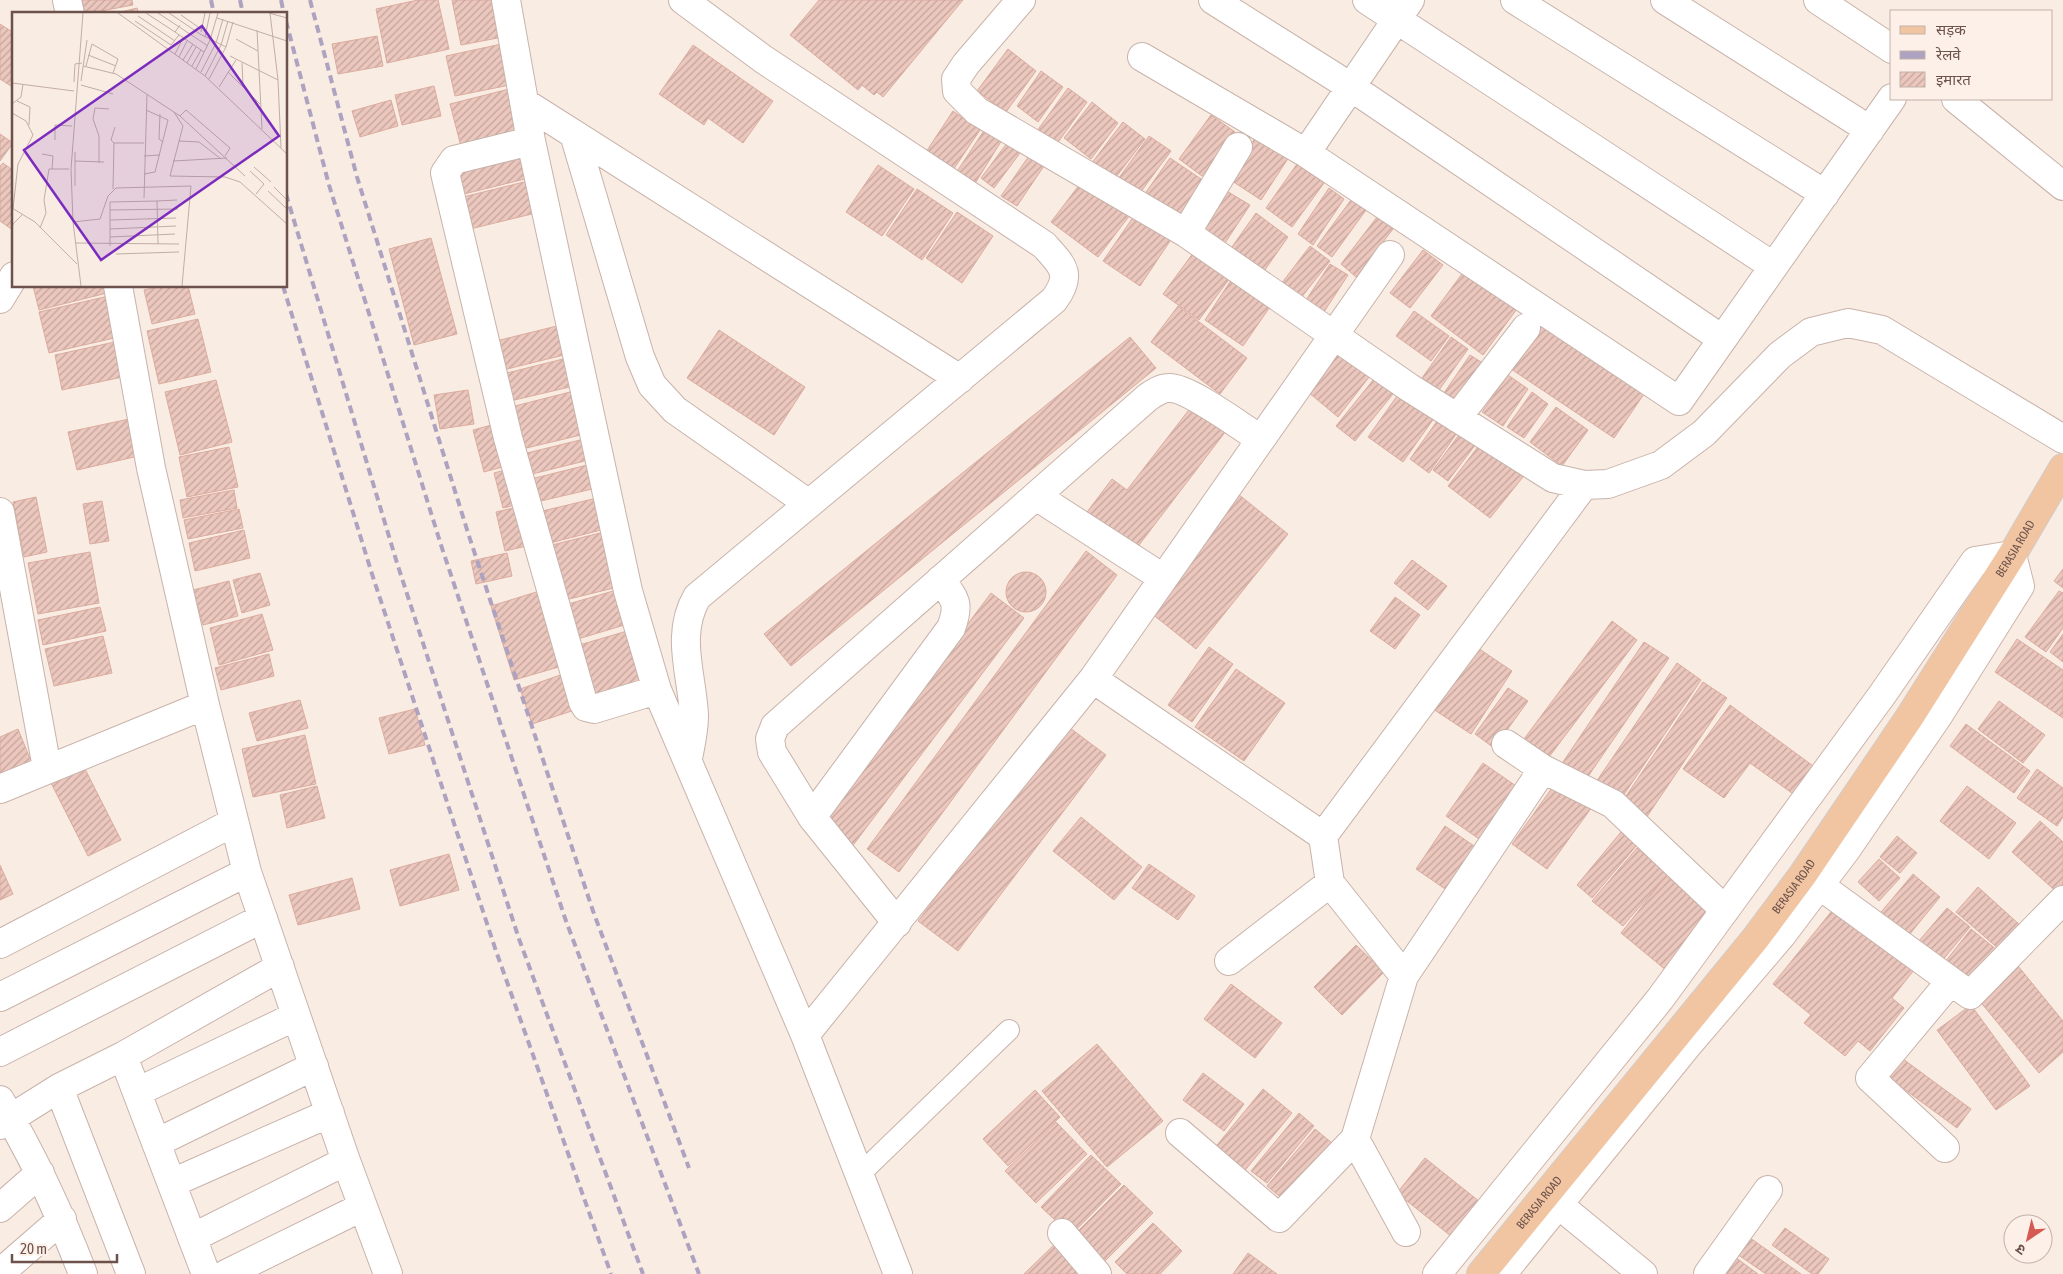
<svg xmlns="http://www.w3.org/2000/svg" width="2063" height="1274" viewBox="0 0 2063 1274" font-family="'Asap Condensed','Noto Sans Devanagari',sans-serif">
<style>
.building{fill:url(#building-hatch);stroke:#dcac9f}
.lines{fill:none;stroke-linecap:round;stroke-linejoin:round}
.lane-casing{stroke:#c8b3ab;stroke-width:22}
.street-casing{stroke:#c8b3ab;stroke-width:30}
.secondary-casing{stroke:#cdb4ab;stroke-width:30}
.primary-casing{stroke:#d3cbc9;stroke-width:30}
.lane{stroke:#fff;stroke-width:20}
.street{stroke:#fff;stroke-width:28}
.secondary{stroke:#fff;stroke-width:28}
.primary{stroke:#f1c5a1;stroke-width:28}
.rail{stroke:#ada3c0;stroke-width:4;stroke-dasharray:8 5;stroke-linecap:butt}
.labels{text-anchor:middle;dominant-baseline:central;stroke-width:4.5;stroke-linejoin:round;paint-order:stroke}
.street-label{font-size:12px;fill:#6d524c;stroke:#fcf0e8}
.inset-road{fill:none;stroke:#c1aea6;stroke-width:1}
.view{fill:#7b2cbf;fill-opacity:0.15;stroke:#7b2cbf;stroke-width:2.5}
.inset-edge{fill:none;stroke:#6d524c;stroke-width:2.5}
</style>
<defs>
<pattern id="building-hatch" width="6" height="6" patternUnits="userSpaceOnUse" patternTransform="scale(1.25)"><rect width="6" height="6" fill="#ebc7bd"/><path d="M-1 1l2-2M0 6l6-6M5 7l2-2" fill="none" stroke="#c3a49c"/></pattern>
</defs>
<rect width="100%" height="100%" fill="#f9ece2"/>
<path class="building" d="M82,0H132L133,5L85,14Z
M418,0H438L449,49L387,63L376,9Z
M452,0H496L503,37L461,45Z
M819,0H963L883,97L877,92L874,95L862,85L858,90L790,35Z
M137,8L139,14H113Z
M0,24L14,33V88L0,79Z
M377,36L383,66L338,74L332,44Z
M506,43L515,84L455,96L446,56Z
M693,45L773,101L743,143L708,118L704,125L659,94Z
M1008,49L1036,71L1006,112L977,91Z
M1041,71L1063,87L1038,122L1017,106Z
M434,86L441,116L402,125L395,95Z
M513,88L526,140L463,154L450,104Z
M1068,88L1087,102L1056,145L1037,131Z
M391,100L398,126L360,137L352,111Z
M1092,102L1118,123L1091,159L1064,138Z
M953,111L980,130L951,173L924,155Z
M1211,115L1235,132L1202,176L1179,159Z
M1123,122L1145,139L1113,181L1091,164Z
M985,129L1002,140L974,185L956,173Z
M0,134L13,143L0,161Z
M1257,135L1289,157L1261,200L1229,179Z
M1149,136L1171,151L1137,197L1116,182Z
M1007,143L1020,153L994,188L981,178Z
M525,145L533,177L464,194L457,163Z
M1031,153L1046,163L1017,206L1001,196Z
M1170,158L1204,181L1179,219L1144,195Z
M3,163L14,171V231L0,221V166Z
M1297,164L1324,183L1292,227L1266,208Z
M878,165L914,189L882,236L846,212Z
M532,180L540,212L466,230L459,198Z
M1083,180L1130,215L1098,257L1051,222Z
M1220,187L1250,205L1225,243L1196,225Z
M1329,188L1344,199L1313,245L1298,234Z
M917,189L953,213L922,260L886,235Z
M1351,200L1366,210L1332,257L1317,246Z
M957,212L993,236L962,283L926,258Z
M1136,213L1172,238L1140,286L1103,261Z
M1256,213L1288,237L1262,274L1229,251Z
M1377,217L1393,229L1356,277L1341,264Z
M431,238L457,334L414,345L389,249Z
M1199,245L1235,271L1199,320L1163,294Z
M1310,246L1330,261L1297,303L1278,288Z
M1423,250L1443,265L1410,308L1390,293Z
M1330,264L1348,275L1322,315L1304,303Z
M1467,267L1520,305L1483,355L1431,316Z
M1235,274L1274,301L1243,346L1205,320Z
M33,286H114L115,291L39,310Z
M162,286H188L195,314L152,324L144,290Z
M113,295L123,336L49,353L39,312Z
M1178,306L1247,358L1220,394L1151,342Z
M1414,311L1449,336L1431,361L1396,336Z
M198,319L211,372L159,384L147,331Z
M1543,321L1646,391L1614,438L1511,369Z
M561,325L568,354L499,371L492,342Z
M719,330L805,387L774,435L687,378Z
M1130,337L1156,368L791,666L764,634Z
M1451,337L1468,349L1439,390L1422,378Z
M119,341L127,376L62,390L55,355Z
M1342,348L1373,372L1338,417L1308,392Z
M1470,355L1489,367L1463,405L1444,393Z
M567,358L574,386L506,402L499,375Z
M1378,374L1397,389L1355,441L1336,426Z
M1508,375L1528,389L1503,426L1482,412Z
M216,380L232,442L180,455L165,392Z
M1402,389L1437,414L1403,462L1368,437Z
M468,390L474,424L440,429L434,395Z
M574,391L585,434L514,451L503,409Z
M1532,392L1548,404L1524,438L1507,427Z
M1195,402L1229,427L1136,549L1087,512L1112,479L1127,490Z
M1556,407L1588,430L1562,466L1530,442Z
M1440,417L1459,430L1429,473L1410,459Z
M134,418L143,455L77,470L68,432Z
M499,423L510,465L484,472L473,430Z
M1461,432L1476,444L1448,481L1433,470Z
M588,438L593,459L524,476L519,455Z
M1480,444L1523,477L1490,518L1448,486Z
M229,447L238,487L187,497L179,457Z
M595,463L601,487L532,503L527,480Z
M516,467L525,503L503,508L494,473Z
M234,490L237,508L183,518L180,500Z
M1238,494L1288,534L1196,649L1146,609Z
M36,497L47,552L24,557L13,502Z
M601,497L609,528L542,545L534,513Z
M102,501L109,541L90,544L83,504Z
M522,506L531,545L505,551L496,512Z
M239,509L243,528L188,539L184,520Z
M244,530L250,558L195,571L189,543Z
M608,531L622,586L557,602L544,547Z
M1086,551L1117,575L899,872L867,849Z
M90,552L99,603L38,614L28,563Z
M507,553L512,576L476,584L471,561Z
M1412,560L1447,586L1428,610L1394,583Z
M2063,569V588L2054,581Z
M1006 592a20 20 0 1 1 40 0a20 20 0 1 1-40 0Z
M260,573L270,605L242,613L233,580Z
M229,581L238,616L203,625L193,590Z
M546,589L569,664L514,680L491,606Z
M620,589L631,623L568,642L558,607Z
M2059,591L2063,593V628L2046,652L2025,637Z
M991,593L1024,618L851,848L818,823Z
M1395,597L1420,615L1395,649L1370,631Z
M100,607L106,631L43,645L38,620Z
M262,614L273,650L219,665L210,628Z
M1612,621L1637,640L1546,761L1521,743Z
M634,629L650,684L586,703L569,648Z
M2063,634V662L2050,652Z
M103,636L112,673L54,686L45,649Z
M2017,639L2063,670V718L1995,672Z
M1644,642L1669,658L1587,778L1563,762Z
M1475,646L1512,671L1471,734L1433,709Z
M1209,647L1233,664L1192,722L1168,705Z
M269,654L274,676L221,690L215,668Z
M1677,663L1701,680L1619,802L1594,785Z
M1236,669L1285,703L1244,761L1195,727Z
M569,672L581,708L532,724L520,689Z
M1703,682L1727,698L1644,821L1620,805Z
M1508,688L1528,701L1494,748L1475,734Z
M300,700L308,728L257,741L249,713Z
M1999,701L2045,735L2023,763L1978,729Z
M1730,705L1816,768L1796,796L1750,763L1724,798L1683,769Z
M415,709L425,745L389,754L379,718Z
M1966,724L2030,771L2014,793L1950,746Z
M1066,725L1106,755L958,951L918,921Z
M18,729L33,766L0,779V737Z
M305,735L316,784L253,797L242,749Z
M1483,763L1519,788L1482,841L1446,816Z
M84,767L121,840L88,856L51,783Z
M2037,769L2063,788V817L2057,826L2017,798Z
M1557,781L1592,807L1547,869L1512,844Z
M317,786L325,818L287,828L280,795Z
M1967,786L2016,823L1989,859L1940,821Z
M1081,817L1142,867L1114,900L1053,851Z
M2040,821L2063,842V892L2060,895L2012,852Z
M1445,826L1477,848L1448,891L1416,869Z
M1621,832L1637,845L1592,898L1577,885Z
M1897,836L1917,853L1900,873L1880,857Z
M1637,848L1668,874L1623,926L1592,901Z
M449,854L459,890L400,906L390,870Z
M1879,859L1900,878L1879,901L1858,882Z
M1149,864L1195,896L1178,920L1132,888Z
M0,865L13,894L0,900Z
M1913,874L1940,897L1905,940L1877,917Z
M1666,876L1714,914L1667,971L1621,933Z
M352,878L360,909L298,925L289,895Z
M1978,887L2021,926L2000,950L1956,912Z
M1835,907L1914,970L1892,998L1904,1008L1870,1051L1858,1041L1845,1056L1804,1023L1811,1015L1773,984Z
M1947,908L1970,927L1941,962L1918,942Z
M1971,929L1997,950L1970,983L1945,962Z
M1356,945L1384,972L1342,1015L1314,987Z
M2018,966L2063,1021V1052L2039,1073L1978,999Z
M1231,984L1282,1023L1255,1058L1204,1019Z
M1971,1005L2030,1086L1996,1110L1937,1030Z
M1097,1044L1163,1121L1107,1167L1042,1091Z
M1903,1059L1971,1109L1957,1128L1889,1078Z
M1203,1073L1244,1104L1224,1131L1183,1100Z
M1263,1089L1292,1113L1242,1174L1213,1150Z
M1035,1090L1060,1117L1008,1166L983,1139Z
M1299,1113L1314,1126L1267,1183L1251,1171Z
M1056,1122L1087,1154L1036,1203L1005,1171Z
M1315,1129L1332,1143L1284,1200L1267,1186Z
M1091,1155L1121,1184L1071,1235L1041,1207Z
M1425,1158L1480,1202L1452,1237L1397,1193Z
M1124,1185L1153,1213L1100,1266L1071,1238Z
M1153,1223L1182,1251L1160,1274H1127L1115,1262Z
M1785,1228L1829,1259L1818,1274H1812L1772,1245Z
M1746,1235L1801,1274H1766L1734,1252Z
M1060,1239L1082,1274H1024Z
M1248,1253L1277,1274H1233Z
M1731,1254L1758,1274H1717Z"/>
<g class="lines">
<g class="lane-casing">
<path id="lane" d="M860,1174L1009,1030"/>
</g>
<g class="street-casing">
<path id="street" d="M67,0L70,14
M506,0L531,141L628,591L657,690L805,1035L898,1274
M683,0L763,59L1044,245C1063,266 1073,274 1054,300L697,597C675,635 692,674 694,715C694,730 691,744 688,758
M1021,0L966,64L956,79L957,91L977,111L1186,233L1410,388L1553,478L1584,485L1608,484L1661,465L1704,433L1780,355L1811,332L1848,323L1882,330L2063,439
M1213,0L1351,87L1722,339
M1367,0L1773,266
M1410,0L1306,153L1679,401L1892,98
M1515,0L1825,194
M1665,0L1870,130
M1818,0L1892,49
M1142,57L1306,153
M1956,99L2063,186
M525,103L960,379
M574,134L640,357L652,385L675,410L809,504
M531,141L454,160L445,173L508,438L583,702L586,707L594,709L657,690
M1186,233L1238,147
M118,286L151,468L205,705L247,872L346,1161L388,1274
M0,299L14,276
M1457,418L1526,328
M1036,496L1163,578
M0,512L47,768
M1093,679L1323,836
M1506,744L1543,769L1613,804L1725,910
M0,789L205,705
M812,817L951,628C960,604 956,599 940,580
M1330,883L1404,976
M1819,885L1970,995L2063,900
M897,923L812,817L772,752L770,739L775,726L1148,397C1154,393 1161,388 1169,388C1188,387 1241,427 1259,438
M0,944L234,822
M1229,961L1330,883L1323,836L1584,485
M0,997L247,872
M805,1035L1093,679L1390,255
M0,1052L263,918
M123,1056L206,1274
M59,1088L131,1274
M137,1092L296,1016
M0,1100C33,1156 60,1213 83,1274
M0,1125L59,1088L123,1056L280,967
M1180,1133L1279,1218L1355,1139L1404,976L1543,769
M1355,1139L1406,1232
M156,1143L314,1066
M1945,1148L1870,1078L1950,982
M172,1183L330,1113
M1559,1205L1643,1274
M0,1208L40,1173
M1062,1233L1097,1274
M192,1238L346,1161
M0,1273L62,1219
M226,1274L362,1207
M1708,1274L1768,1190"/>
</g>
<g class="secondary-casing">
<path id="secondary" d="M1437,1274L1660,999L1882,695L1975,561L2012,555L2020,586L1938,716L1846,850L1781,936L1687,1046L1502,1274"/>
</g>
<g class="primary-casing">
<g id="primary">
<path id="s1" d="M1481,1274L1755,939L1802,876L1909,718L2012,555L2063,468"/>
</g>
</g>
<use href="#lane" class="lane"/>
<use href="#street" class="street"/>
<use href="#secondary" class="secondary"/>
<use href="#primary" class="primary"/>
<path class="rail" d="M211,0L214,14
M240,0L243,14
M281,0L284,14
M310,0L357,177L469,536L593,911L689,1168
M286,21L329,185L441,545L566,921L699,1274
M286,194L397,563L519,939L643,1274
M283,286L372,574L496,951L611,1274"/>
</g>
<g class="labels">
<g class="street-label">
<text stroke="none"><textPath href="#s1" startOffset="902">BERASIA ROAD</textPath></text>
<text stroke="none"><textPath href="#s1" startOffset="498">BERASIA ROAD</textPath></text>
<text stroke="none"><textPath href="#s1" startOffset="92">BERASIA ROAD</textPath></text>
</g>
</g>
<g transform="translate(12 12)">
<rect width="275" height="275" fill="#f9ece2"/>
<path class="inset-road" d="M106,1L193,64L275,142M134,1L163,20M146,1L196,34M157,1L188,22L214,35M257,1L275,6M258,1L266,68L269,136M169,3L189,17M126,4L163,29M205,6L275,29M123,9L159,33L167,23M168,13L163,20L192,40M245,18L250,117M189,20L193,1M193,25L198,1M224,27L246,39M163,42L171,26M76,43L104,54M218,44L266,68M167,45L175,29M171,48L181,32M175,51L184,35M230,51L231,74M71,54L104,62L168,104L233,164M74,54L80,32L106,47L101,61M180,54L189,38M184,57L198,28L206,1M189,60L204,31L211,7M216,60L248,92M193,64L209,33L216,9M197,67L214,35L221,10M69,69L75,28M62,70L63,52L70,51M0,71L62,79M69,73L101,82M207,75L224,48M5,89L18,95L17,113M0,92L9,85L11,72M162,100L171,114L158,164L213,165L228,170L275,212M0,101L14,109L21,123L6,152L1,197M148,102L147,127L151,130M168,104L174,98L218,136L213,144M43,128V113L60,114M167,129L187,130L209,147M102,131H132M30,142L41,144L40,157M132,144L148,143M63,149L92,150M161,149L215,146M87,151V124L81,107L83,96L97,97M242,155L259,170M238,159L252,172L244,182M132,162L143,160L156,108L134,98M63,174V140M262,175L275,188M101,177L102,131L99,128L103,115M256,179L275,197M132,186L135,83M145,189L165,188M0,196L23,210L65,252M98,198L166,197M98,208L164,206M61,210L88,207L96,184L104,176L179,174L170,274M28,216L34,201L32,188L37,157H57M98,217L164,214M0,219L1,212L11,202M98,225L163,222M63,231L167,232M98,234V190L145,189L146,232M104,242L167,240M69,274L61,210L59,157L71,1"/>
<path class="view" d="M190,14L267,124L89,248L12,138Z"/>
<rect width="275" height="275" class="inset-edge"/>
</g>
<rect x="1890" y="10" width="162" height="90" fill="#fcf0e8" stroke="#c3b1aa"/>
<rect x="1900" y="26" width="25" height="8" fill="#f1c5a1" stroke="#c3b1aa"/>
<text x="1936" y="35" font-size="15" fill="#6d524c">सड़क</text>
<rect x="1900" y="51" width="25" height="8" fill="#ada3c0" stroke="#c3b1aa"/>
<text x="1936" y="60" font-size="15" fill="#6d524c">रेलवे</text>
<rect x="1900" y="72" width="25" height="15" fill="url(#building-hatch)" stroke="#c3b1aa"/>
<text x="1936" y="85" font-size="15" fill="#6d524c">इमारत</text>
<g transform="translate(2028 1239) rotate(215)"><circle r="24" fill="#fcf0e8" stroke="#c3b1aa"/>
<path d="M0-4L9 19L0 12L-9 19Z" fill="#d55a54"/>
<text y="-8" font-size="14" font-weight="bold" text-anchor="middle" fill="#6d524c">उ</text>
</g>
<path d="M12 1254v8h105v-8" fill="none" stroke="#6d524c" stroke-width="2.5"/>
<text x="20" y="1254" font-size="15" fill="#6d524c" stroke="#fcf0e8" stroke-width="4" paint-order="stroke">20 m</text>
</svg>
